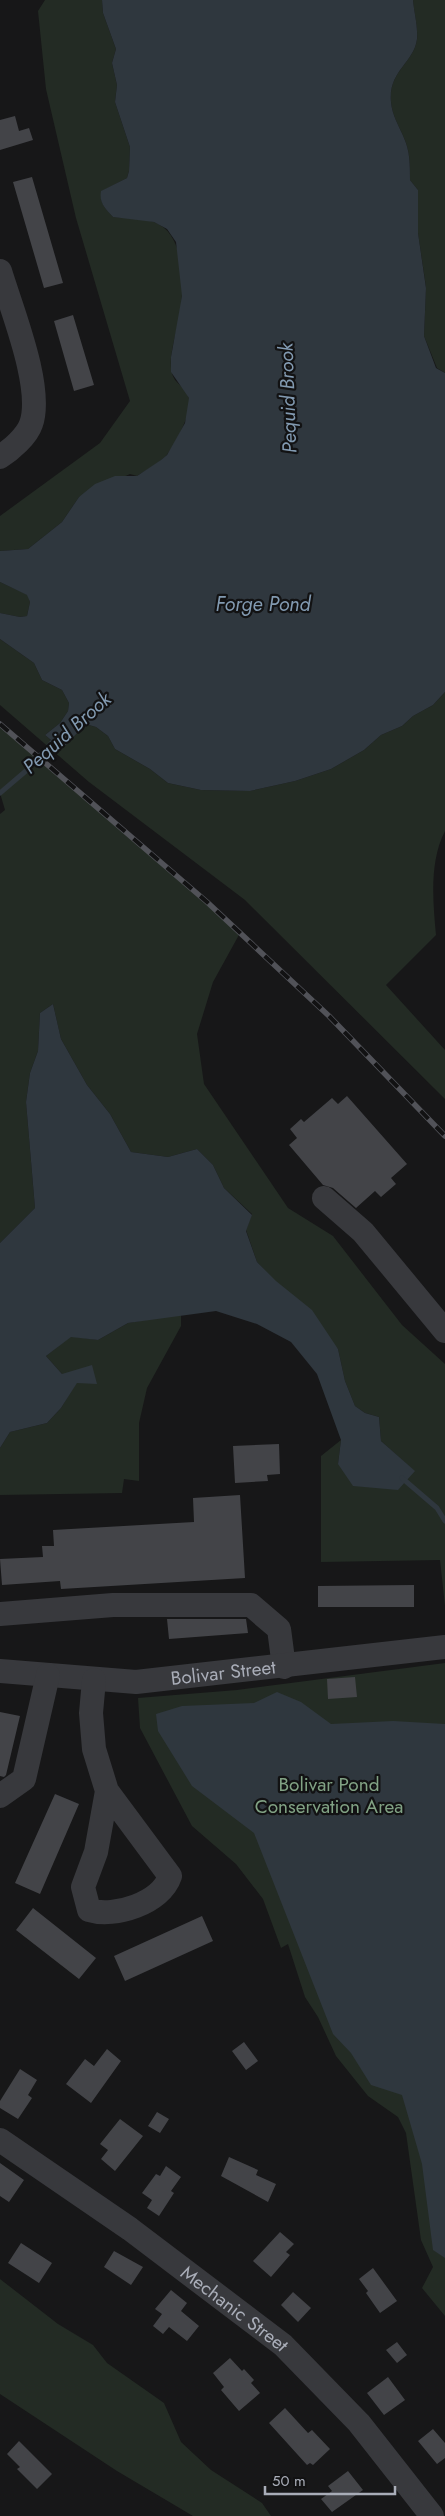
<svg xmlns="http://www.w3.org/2000/svg" width="445" height="2516" viewBox="0 0 445 2516" font-family="Jost,sans-serif">
<style>
.green{fill:#232b24}
.water{fill:#2f373e}
.lines{fill:none;stroke-linecap:round;stroke-linejoin:round}
.stream{stroke:#2f373e;stroke-width:5}
.building{fill:#434448}
.minor{stroke:#38393d;stroke-width:24}
.rail-casing{stroke:#515258;stroke-width:5.5}
.rail{stroke:#121213;stroke-width:4;stroke-dasharray:11;stroke-linecap:butt}
.labels{text-anchor:middle;dominant-baseline:central;stroke-width:4.5;stroke-linejoin:round;paint-order:stroke}
.street-label{font-size:19px;fill:#a9adb8;stroke:#121213}
.park-label{font-size:19px;fill:#81a284;stroke:#121213}
.water-label{font-size:20px;font-style:italic;fill:#829ab1;stroke:#121213}
</style>
<rect width="100%" height="100%" fill="#171718"/>
<path class="green" d="M45,0H102L103,13L116,49L112,63L117,85L115,102L130,147L129,171L127,178L102,191C99,203 105,208 113,217C125,218 142,218 154,222C181,232 183,270 182,295C182,316 173,337 171,358C169,387 184,381 189,398C193,412 174,447 165,457C157,465 146,470 137,476L130,474L79,497L62,522L28,549L0,551V516L100,443L130,401L76,218L46,89L38,11Z
M413,0H445V373L437,368L424,336L426,287L418,233V190L410,180C410,165 410,151 404,138C399,126 392,115 391,102C388,71 414,63 417,39C418,27 414,12 413,0Z
M0,582L28,595L30,602L27,616L20,617L0,613Z
M0,639L34,663L42,680L62,690L69,703L68,711L60,723L45,735L62,749L82,728L89,725L96,727L108,736L115,749L150,769L168,783L201,790L250,791L295,781L331,769L364,750L381,735L402,726L413,716L433,705L445,692V831C429,862 433,902 436,935L386,985L445,1050V1099L245,900L89,782L0,705Z
M0,724L89,798L240,933L213,982L197,1034L204,1084L288,1208L333,1236L402,1325L445,1364V1606L440,1560L321,1562V1456L341,1440L338,1464L414,1471L381,1441L379,1417L365,1413L355,1406L345,1381L338,1349L257,1262L246,1230L252,1214L224,1188L213,1165L197,1149L168,1157L131,1152L110,1114L87,1085L61,1039L53,1004L40,1013L38,1051L30,1073L26,1102L35,1208L0,1243V814L5,810L0,793Z
M181,1314V1326L147,1388L139,1423V1481L124,1479L122,1493L0,1495V1448L10,1432L47,1423L61,1408L77,1382L62,1374L46,1356L71,1336L98,1340L128,1323Z
M445,1663V2316L422,2288L433,2267L421,2240L406,2133L398,2117L368,2096L336,2056L318,2017L305,1997L288,1944L281,1948L263,1899L236,1864L192,1826L140,1728L138,1698L237,1690Z
M0,2279L58,2324L93,2345L107,2363L164,2403L181,2442L211,2470L262,2503L271,2516H193L117,2471L0,2394Z"/>
<path class="water" d="M102,0H413C414,12 418,26 417,39C414,63 388,71 391,102C392,115 399,126 404,138C410,151 410,165 410,180L418,190V233L426,288L424,336L436,368L445,373V692L433,705L413,716L402,726L381,735L364,750L331,769L295,781L250,791L201,790L168,783L150,769L115,749L108,736L96,727L89,725L82,728L62,749L45,735L60,723L68,711L69,703L62,690L42,680L34,663L0,639V613L20,617L27,616L30,602L27,595L0,582V551L28,549L62,522L79,497L95,484L115,476H137L161,460L167,455L185,423L189,398L171,372V357L182,296L176,242L167,229L154,222L113,217C105,208 99,203 101,191L127,178L129,171L130,147L115,102L117,85L112,63L116,49L103,13Z
M53,1004L61,1039L87,1085L110,1114L131,1152L168,1157L197,1149L213,1165L224,1188L252,1215L246,1231L257,1262L276,1281L312,1310L338,1349L345,1381L355,1406L365,1413L379,1417L381,1441L415,1471L398,1490L353,1486L338,1464L341,1440L317,1374L291,1342L257,1324L216,1311L128,1323L98,1340L71,1337L46,1356L62,1374L92,1365L97,1384L77,1383L61,1408L47,1423L10,1432L0,1448V1243L35,1208L26,1102L30,1073L38,1051L40,1013Z
M277,1692L301,1702L331,1724L393,1721L445,1724V2258L433,2250L422,2164L402,2095L371,2085L351,2053L333,2034L254,1833L192,1786L158,1731L156,1714L182,1706L254,1703Z"/>
<g class="lines">
<path class="stream" d="M0,793L27,770L56,738
M402,1478L437,1508L445,1521"/>
</g>
<path class="building" d="M15,116L19,131L29,128L33,140L0,150V120Z
M32,177L63,283L44,288L13,182Z
M73,315L94,385L74,391L54,321Z
M347,1096L407,1164L391,1178L396,1184L381,1197L375,1191L356,1208L333,1188L323,1185L289,1145L297,1138L290,1129L301,1119L304,1122L332,1098L338,1104Z
M279,1444L280,1474L267,1475L268,1481L235,1483L233,1446Z
M240,1495L245,1578L61,1589L60,1581L2,1585L0,1559L43,1557L42,1546H54L53,1530L194,1522L193,1498Z
M414,1585V1607H318V1586Z
M167,1619H246L248,1633L169,1639Z
M355,1677L357,1697L328,1699L327,1679Z
M0,1712L20,1716L6,1775L4,1777L0,1776Z
M55,1794L79,1804L40,1894L15,1883Z
M33,1908L96,1958L79,1979L16,1930Z
M202,1916L213,1941L125,1981L114,1956Z
M244,2042L258,2061L246,2070L232,2051Z
M107,2049L121,2061L91,2103L66,2084L85,2059L94,2066Z
M20,2069L37,2080L28,2095L32,2098L18,2119L0,2108V2101Z
M157,2112L169,2119L160,2133L148,2126Z
M120,2119L143,2136L115,2171L101,2159L108,2150L100,2144Z
M229,2157L258,2170L256,2175L276,2184L268,2202L221,2176Z
M0,2163L24,2180L9,2202L0,2196Z
M166,2166L181,2177L171,2191L174,2193L159,2216L147,2208L152,2200L142,2193L156,2174L160,2176Z
M280,2232L294,2244L286,2252L290,2255L271,2277L253,2261Z
M21,2243L52,2263L39,2283L8,2263Z
M114,2251L143,2267L131,2285L104,2267Z
M373,2268L397,2301L380,2313L366,2293L368,2291L359,2279Z
M171,2290L187,2303L181,2311L199,2326L187,2341L169,2327L163,2334L153,2326L162,2314L155,2309Z
M293,2292L311,2308L298,2322L281,2305Z
M397,2342L407,2355L397,2363L386,2350Z
M230,2358L242,2371L244,2369L254,2380L251,2383L260,2393L239,2411L221,2390L224,2387L213,2373Z
M388,2377L405,2400L384,2415L367,2393Z
M285,2408L308,2433L312,2430L330,2449L313,2465L310,2463L307,2465L269,2423Z
M433,2429L445,2443V2458L437,2464L418,2441Z
M19,2441L52,2474L37,2489L17,2469L20,2467L7,2454Z
M348,2471L363,2490L332,2512L321,2499L332,2491L328,2486Z"/>
<g class="lines">
<g class="minor">
<path d="M0,271C11,308 44,388 31,424C27,436 11,450 0,457"/>
<path d="M324,1198L363,1232L445,1331"/>
<path d="M0,1614L113,1605H251L279,1629L284,1667"/>
<path id="s1" d="M0,1671L136,1682L445,1647"/>
<path d="M94,1680L91,1713L94,1749L107,1791L170,1876C161,1903 115,1918 89,1910L83,1887L96,1852L107,1791"/>
<path d="M0,1796L24,1779L48,1675"/>
<path id="s2" d="M0,2140L130,2229L283,2345L359,2423L432,2516"/>
</g>
<g class="rail-casing">
<path id="rail" d="M0,724L207,902L329,1016L445,1136"/>
</g>
<use href="#rail" class="rail"/>
</g>
<g class="labels">
<g class="street-label">
<text stroke="none"><textPath href="#s1" startOffset="224">Bolivar Street</textPath></text>
<text stroke="none"><textPath href="#s2" startOffset="289">Mechanic Street</textPath></text>
</g>
<g class="park-label">
<text x="329" y="1784">Bolivar Pond<tspan x="329" dy="22">Conservation Area</tspan></text>
</g>
<g class="water-label">
<text transform="translate(288 398) rotate(-92)">Pequid Brook</text>
<text x="263" y="604">Forge Pond</text>
<text transform="translate(67 733) rotate(-42)">Pequid Brook</text>
</g>
</g>
<path d="M265 2486v8h130v-8" fill="none" stroke="#a9adb8" stroke-width="2.5"/>
<text x="272" y="2486" font-size="15" fill="#a9adb8" stroke="#121213" stroke-width="4" paint-order="stroke">50 m</text>
</svg>
